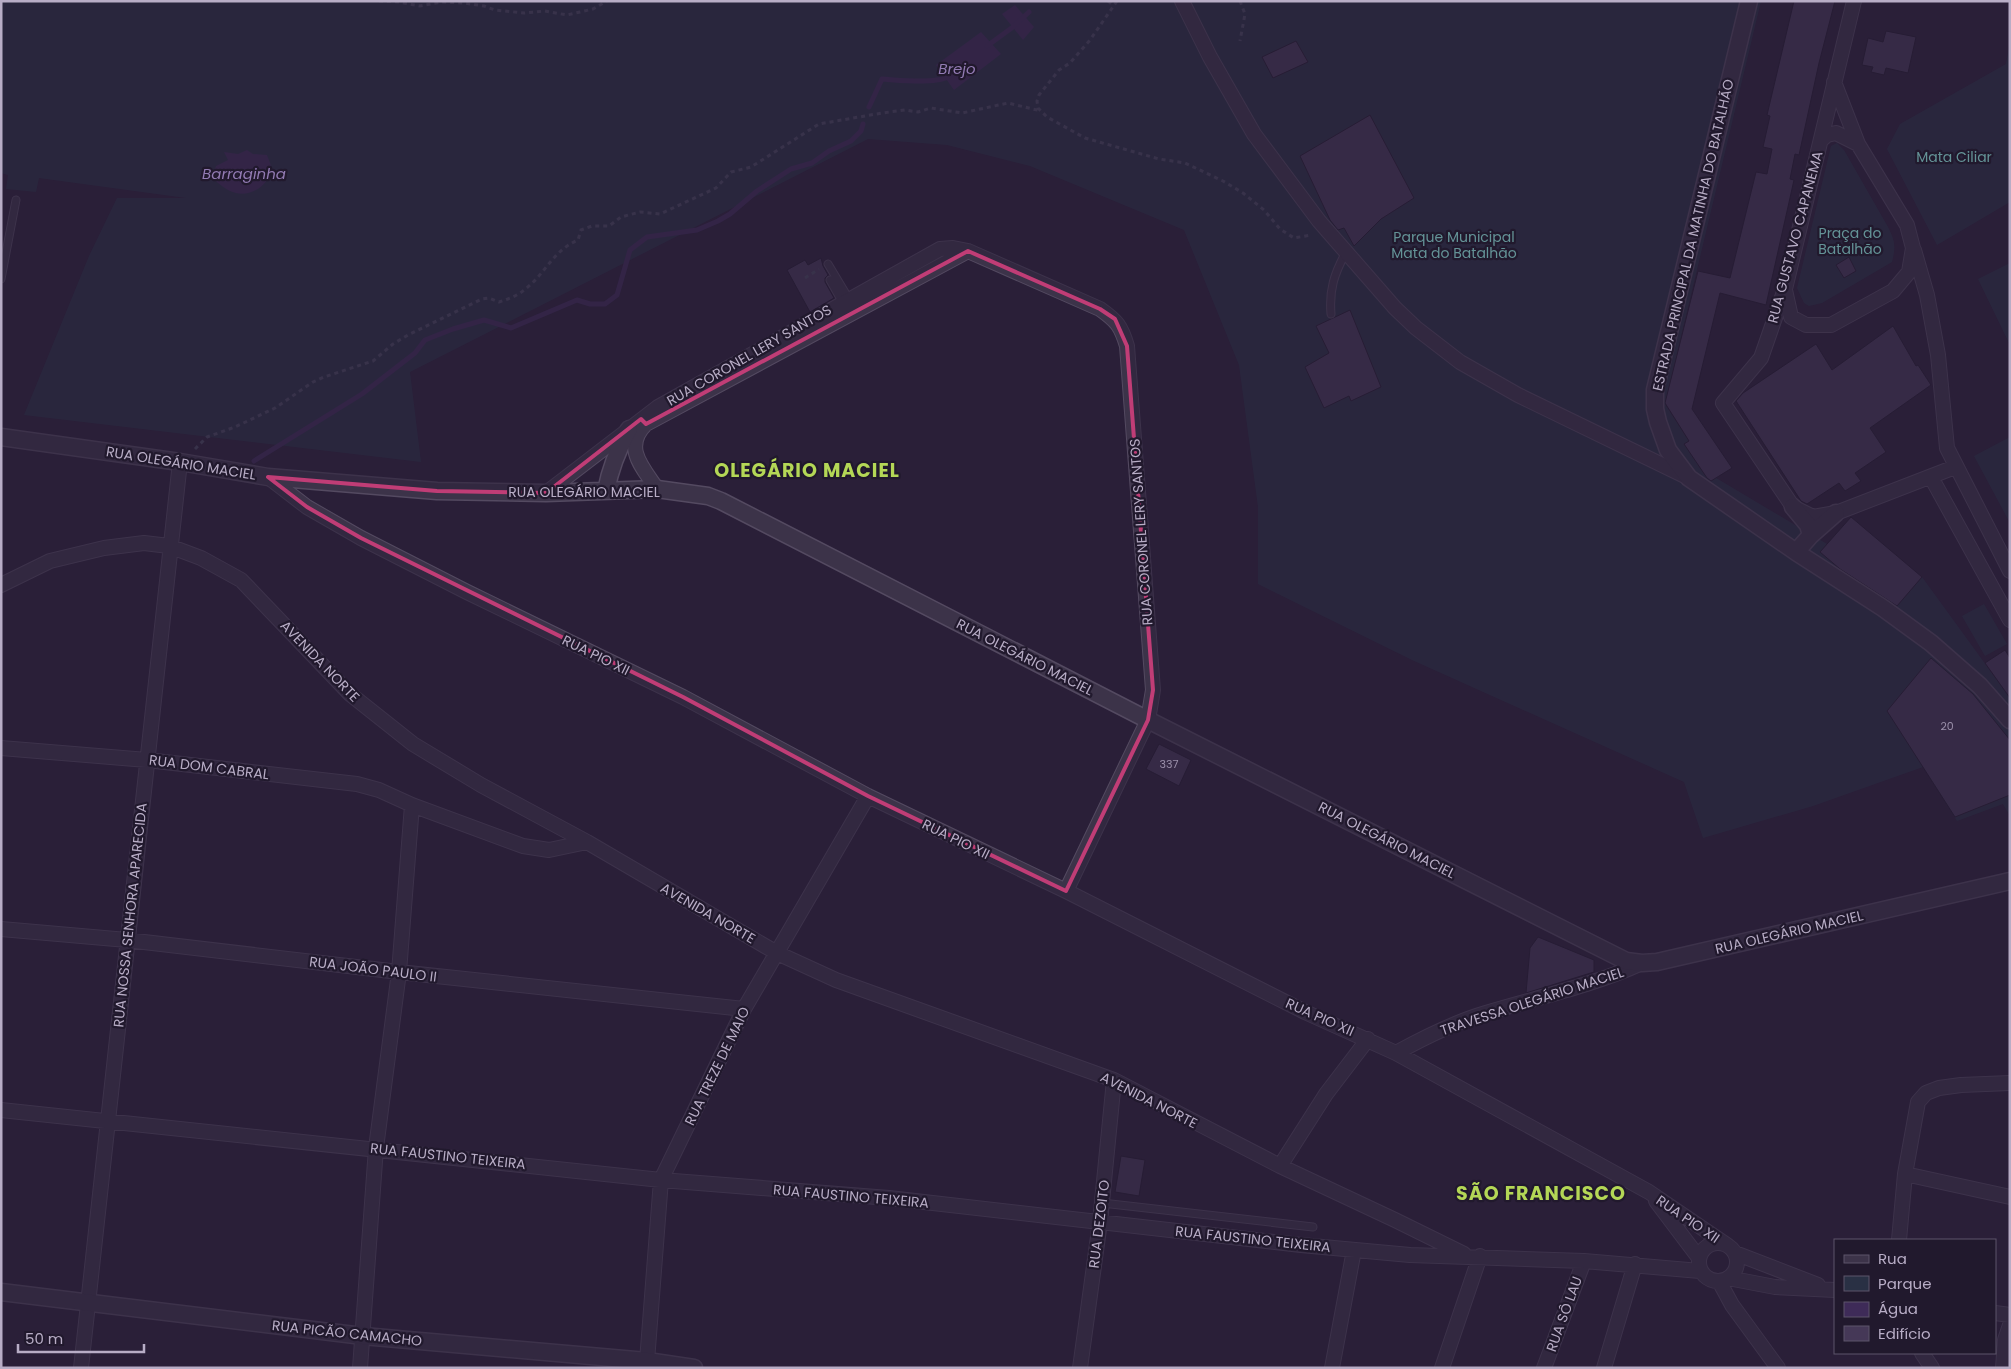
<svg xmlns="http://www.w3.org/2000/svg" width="2011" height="1369" viewBox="0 0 2011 1369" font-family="Poppins,sans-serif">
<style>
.green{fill:#293044}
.water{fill:#3e2b58}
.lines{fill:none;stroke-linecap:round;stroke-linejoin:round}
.stream{stroke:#3e2b58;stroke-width:5}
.building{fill:#453857;stroke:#231a2f}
.service-casing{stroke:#544a61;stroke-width:9}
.minor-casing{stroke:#544a61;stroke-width:16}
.tertiary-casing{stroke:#544a61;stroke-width:19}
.path{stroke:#494a60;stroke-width:3;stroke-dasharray:4 4;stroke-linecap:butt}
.service{stroke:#3c3349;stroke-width:7}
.minor{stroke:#3c3349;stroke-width:14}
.tertiary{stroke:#3c3349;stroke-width:16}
.marked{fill:none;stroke:#c03d76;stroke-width:4;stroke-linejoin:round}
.labels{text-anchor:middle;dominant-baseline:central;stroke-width:4.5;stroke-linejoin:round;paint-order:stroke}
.number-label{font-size:11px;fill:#9b90aa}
.park-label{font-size:14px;fill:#649397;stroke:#21192d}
.street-label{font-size:14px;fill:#b8adc6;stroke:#21192d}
.water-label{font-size:15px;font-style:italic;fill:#927bb3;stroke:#21192d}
.district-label{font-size:19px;font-weight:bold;letter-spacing:1px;fill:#b4d756;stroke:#21192d}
</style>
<rect width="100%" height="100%" fill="#2a1f38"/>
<path class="green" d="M1,1H1761L1665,404L1689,441L1684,444L1701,469L1827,544L1821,552L1892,612L1922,577L2010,698V816L2003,804L1957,821L1923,767L1813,806L1703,838L1684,782L1412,660L1258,584V507L1239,365L1184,230L1030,166L947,145L868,139L410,372L421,462L24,415L89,256L117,198H186L39,178L36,192L6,189L8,175L1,173Z
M2010,42V202L1937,245L1887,149L1900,124L2006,64Z
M1837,143L1844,150L1888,227C1895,241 1896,246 1892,262L1822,303L1809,306L1804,303L1797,288L1831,146Z
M2010,263V345L1978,279Z
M2010,437V523L1974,456Z
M1984,604L2007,644L1985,656L1962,616Z"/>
<path class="water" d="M1015,5L1034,27L1023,40L1002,14Z
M981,32L1001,54L954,90L936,65Z
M247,150L253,154L267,155C268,158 271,164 271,167C271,184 252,197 236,193C227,191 219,184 212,178L216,166L228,160L224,152L238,154Z"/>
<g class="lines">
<path class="stream" d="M987,46L1013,27L1029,12
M869,107L882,79C899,80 938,85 951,75
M254,461L362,394L415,353L425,340L453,329L484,320L511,328L577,300L590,304H605L617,295L630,250L647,237L697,230L718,221L730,214L757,191L791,169L812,163L829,151L851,141L861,131L863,124"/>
</g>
<path class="building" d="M1794,1H1835L1819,63L1799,155L1795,154L1790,179L1794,180L1766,305L1720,293L1692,409L1732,468L1711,481L1707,478L1684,444L1689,441L1665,403L1698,271L1730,278L1756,172L1767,174L1772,149L1763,147L1770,116L1767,115Z
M1886,31L1916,37L1908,73L1886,68L1884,75L1871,72L1873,67L1862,65L1868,38L1883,42Z
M1296,41L1308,62L1273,78L1262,57Z
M1370,115L1414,198L1381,219L1354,246L1344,228L1338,230L1330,220L1300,156Z
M1849,257L1856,271L1844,278L1836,265Z
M821,258L823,266L828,275L825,278V282L834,298L810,312L787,270L805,260L808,265Z
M1350,310L1381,387L1351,401L1349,396L1324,408L1305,367L1329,353L1316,326Z
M1893,326L1916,366L1918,365L1931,385L1870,428L1886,452L1855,473L1861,481L1845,491L1839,483L1807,504L1801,501L1736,401L1743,393L1816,344L1832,370Z
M1851,517L1922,577L1897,606L1840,569L1820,552Z
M2005,650L2010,658V698L1985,663Z
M1931,658L1973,694L2010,740V795L1955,817L1887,711Z
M1159,744L1191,760L1179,786L1146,769Z
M1538,937L1594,960V972L1526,993L1530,948Z
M1121,1156L1145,1160L1139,1196L1115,1192Z"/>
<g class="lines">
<g class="service-casing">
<path id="service" d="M828,264L849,299
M1,279L16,200
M830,280L843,303
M1331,314C1329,290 1334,274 1346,252
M1102,1203L1313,1227"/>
</g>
<g class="minor-casing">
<path id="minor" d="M1182,1L1210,57L1254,134L1319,221L1395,308L1416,328L1460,362L1518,395L1689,478
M1854,1L1785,289L1761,358L1723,403L1793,507L1813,517L1836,513L1955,467
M1834,82L1858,144
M1914,250L1927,295L1938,355L1947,448L2010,571
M1785,290L1791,317L1806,325H1831L1893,291L1909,272L1913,248L1907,225L1858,144L1836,133L1827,135L1821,140
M268,477L307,507L361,538L467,592L683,697L868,796L1066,891L1305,1012L1396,1053L1649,1192L1727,1245
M1931,477L2010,620
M657,489C643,468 622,447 646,424L968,251
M546,493L658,407L940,249L953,248L968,251L1100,309C1117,321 1121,326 1127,346L1153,690L1148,720L1066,891
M1,585L50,561L104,548L144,543L169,546L201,558L241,580L350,694L413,744L481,785L587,842L777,953L836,980L1114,1080L1280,1166L1395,1220L1464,1254
M1,748L147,760L357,784L379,790L412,805L523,846L549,850L587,842
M1,929L127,940L399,972L744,1009
M1396,1053C1425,1037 1455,1022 1486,1013C1539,997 1592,986 1642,963
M1,1110L661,1180L889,1198L1301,1245L1410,1255L1584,1261L1700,1271
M1280,1166L1326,1094L1368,1039
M1905,1174L2010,1197
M1656,1201L1699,1258
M1899,1240L1905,1174L1918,1102L1926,1093L1939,1088L1961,1085L2010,1083
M1699 1262a19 19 0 1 1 38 0a19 19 0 1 1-38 0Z
M1735,1253L1818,1285
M1728,1278L1775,1287L1835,1290
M1719,1281L1732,1305L1778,1368
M1995,1313L2010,1315
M1922,1353L1932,1368
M647,1361L661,1180L744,1009L868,796
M81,1368L180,462
M360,1368L376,1148L399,972L412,805
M1080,1368L1100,1222L1114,1080
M1332,1368L1354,1250
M1442,1368L1480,1256
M1544,1368L1584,1261
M1604,1368L1635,1264
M2003,1368L2005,1340L2010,1325"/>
</g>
<g class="tertiary-casing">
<path id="tertiary" d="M1749,1L1655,390V409L1658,422L1668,450L1689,478L1796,552L1883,608L1931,643L1980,686L2010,720
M1,437L180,462L268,477L437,491L546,493L657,489L708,496L721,501L1148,720L1626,961L1642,963L1657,962L2010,881
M606,491C610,469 618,449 629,429
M1793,507L1808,525L1811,535
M1796,552L1811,535L1836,513
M1,1292L363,1336L647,1361L694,1368"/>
</g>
<path class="path" d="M379,1L399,2L420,6L441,2L464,3L484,6L495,10L524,13L545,11L567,15L593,9L607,1
M1108,1L1114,6
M1117,1L1090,40L1070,63L1059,70L1039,95L1037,101L1038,108L1047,117L1085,138L1159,159L1185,163L1223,181L1243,193L1264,210L1280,229L1294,238L1311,235
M1240,1L1245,14L1240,41
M805,278L819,269
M195,449L207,437L235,427L275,408L313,382L324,377L373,361L393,344L408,335L482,299L489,298L499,302C508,299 517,296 524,290C545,275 552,251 578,240L581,230L592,226H609L621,217L640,212L660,214L716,188L731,172L751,167L819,124L882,113L905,110L918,112L931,108L962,113L1008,103L1041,111"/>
<use href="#service" class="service"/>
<use href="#minor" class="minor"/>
<use href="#tertiary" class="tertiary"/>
</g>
<path d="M0 0H2011V1369H0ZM968,251L1100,309L1115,319L1127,346L1153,690L1148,720L1066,891L868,796L683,697L361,538L307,507L268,477L437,491L546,493L641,419L646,424Z" fill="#2a1f38" fill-opacity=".55" fill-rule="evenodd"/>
<path class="marked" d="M968,251L1100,309L1115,319L1127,346L1153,690L1148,720L1066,891L868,796L683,697L361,538L307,507L268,477L437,491L546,493L641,419L646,424Z"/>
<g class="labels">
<g class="number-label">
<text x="1947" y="726">20</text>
<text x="1169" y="764">337</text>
</g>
<g class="park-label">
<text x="1954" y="157">Mata Ciliar</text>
<text x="1850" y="233">Praça do<tspan x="1850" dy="16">Batalhão</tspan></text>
<text x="1454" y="237">Parque Municipal<tspan x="1454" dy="16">Mata do Batalhão</tspan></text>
</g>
<g class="street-label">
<text transform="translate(1693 235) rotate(-77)">ESTRADA PRINCIPAL DA MATINHA DO BATALHÃO</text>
<text transform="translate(1795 237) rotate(-75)">RUA GUSTAVO CAPANEMA</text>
<text transform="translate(749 355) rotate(-30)">RUA CORONEL LERY SANTOS</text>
<text transform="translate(181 463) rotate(9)">RUA OLEGÁRIO MACIEL</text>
<text x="584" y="492">RUA OLEGÁRIO MACIEL</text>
<text transform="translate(1141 532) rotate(-94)">RUA CORONEL LERY SANTOS</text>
<text transform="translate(596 655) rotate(26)">RUA PIO XII</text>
<text transform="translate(1025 657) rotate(27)">RUA OLEGÁRIO MACIEL</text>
<text transform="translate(320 661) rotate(46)">AVENIDA NORTE</text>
<text transform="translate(209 767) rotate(7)">RUA DOM CABRAL</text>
<text transform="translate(956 839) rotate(26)">RUA PIO XII</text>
<text transform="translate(1387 840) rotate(27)">RUA OLEGÁRIO MACIEL</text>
<text transform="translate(708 913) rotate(30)">AVENIDA NORTE</text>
<text transform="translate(130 915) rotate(-84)">RUA NOSSA SENHORA APARECIDA</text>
<text transform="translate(1789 932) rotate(-13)">RUA OLEGÁRIO MACIEL</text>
<text transform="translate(373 969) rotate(7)">RUA JOÃO PAULO II</text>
<text transform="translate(1532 1001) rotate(-18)">TRAVESSA OLEGÁRIO MACIEL</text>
<text transform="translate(1320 1017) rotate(24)">RUA PIO XII</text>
<text transform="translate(717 1066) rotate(-64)">RUA TREZE DE MAIO</text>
<text transform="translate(1149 1100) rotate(27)">AVENIDA NORTE</text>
<text transform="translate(448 1156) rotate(6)">RUA FAUSTINO TEIXEIRA</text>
<text transform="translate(851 1196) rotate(5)">RUA FAUSTINO TEIXEIRA</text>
<text transform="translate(1688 1219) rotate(34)">RUA PIO XII</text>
<text transform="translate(1099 1224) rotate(-83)">RUA DEZOITO</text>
<text transform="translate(1253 1239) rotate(6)">RUA FAUSTINO TEIXEIRA</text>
<text transform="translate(1564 1314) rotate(-70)">RUA SÔ LAU</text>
<text transform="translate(347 1333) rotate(6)">RUA PICÃO CAMACHO</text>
</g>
<g class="water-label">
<text x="957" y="68">Brejo</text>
<text x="244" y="173">Barraginha</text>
</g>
<g class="district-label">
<text x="807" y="470">OLEGÁRIO MACIEL</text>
<text x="1541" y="1193">SÃO FRANCISCO</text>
</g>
</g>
<rect width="2011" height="1369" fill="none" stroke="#b8adc6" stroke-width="5"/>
<rect x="1834" y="1239" width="162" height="115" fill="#21192d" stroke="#5d546a"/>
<rect x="1844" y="1255" width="25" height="8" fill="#3c3349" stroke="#5d546a"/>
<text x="1878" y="1264" font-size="15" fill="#b8adc6">Rua</text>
<rect x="1844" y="1276" width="25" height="15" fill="#293044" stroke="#5d546a"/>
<text x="1878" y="1289" font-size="15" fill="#b8adc6">Parque</text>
<rect x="1844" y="1302" width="25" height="15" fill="#3e2b58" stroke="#5d546a"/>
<text x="1878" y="1314" font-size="15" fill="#b8adc6">Água</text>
<rect x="1844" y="1326" width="25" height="15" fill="#453857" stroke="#5d546a"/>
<text x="1878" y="1339" font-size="15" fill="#b8adc6">Edifício</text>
<path d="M18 1344v8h126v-8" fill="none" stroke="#b8adc6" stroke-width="2.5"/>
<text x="25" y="1344" font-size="15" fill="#b8adc6" stroke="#21192d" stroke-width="4" paint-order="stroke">50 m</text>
</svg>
